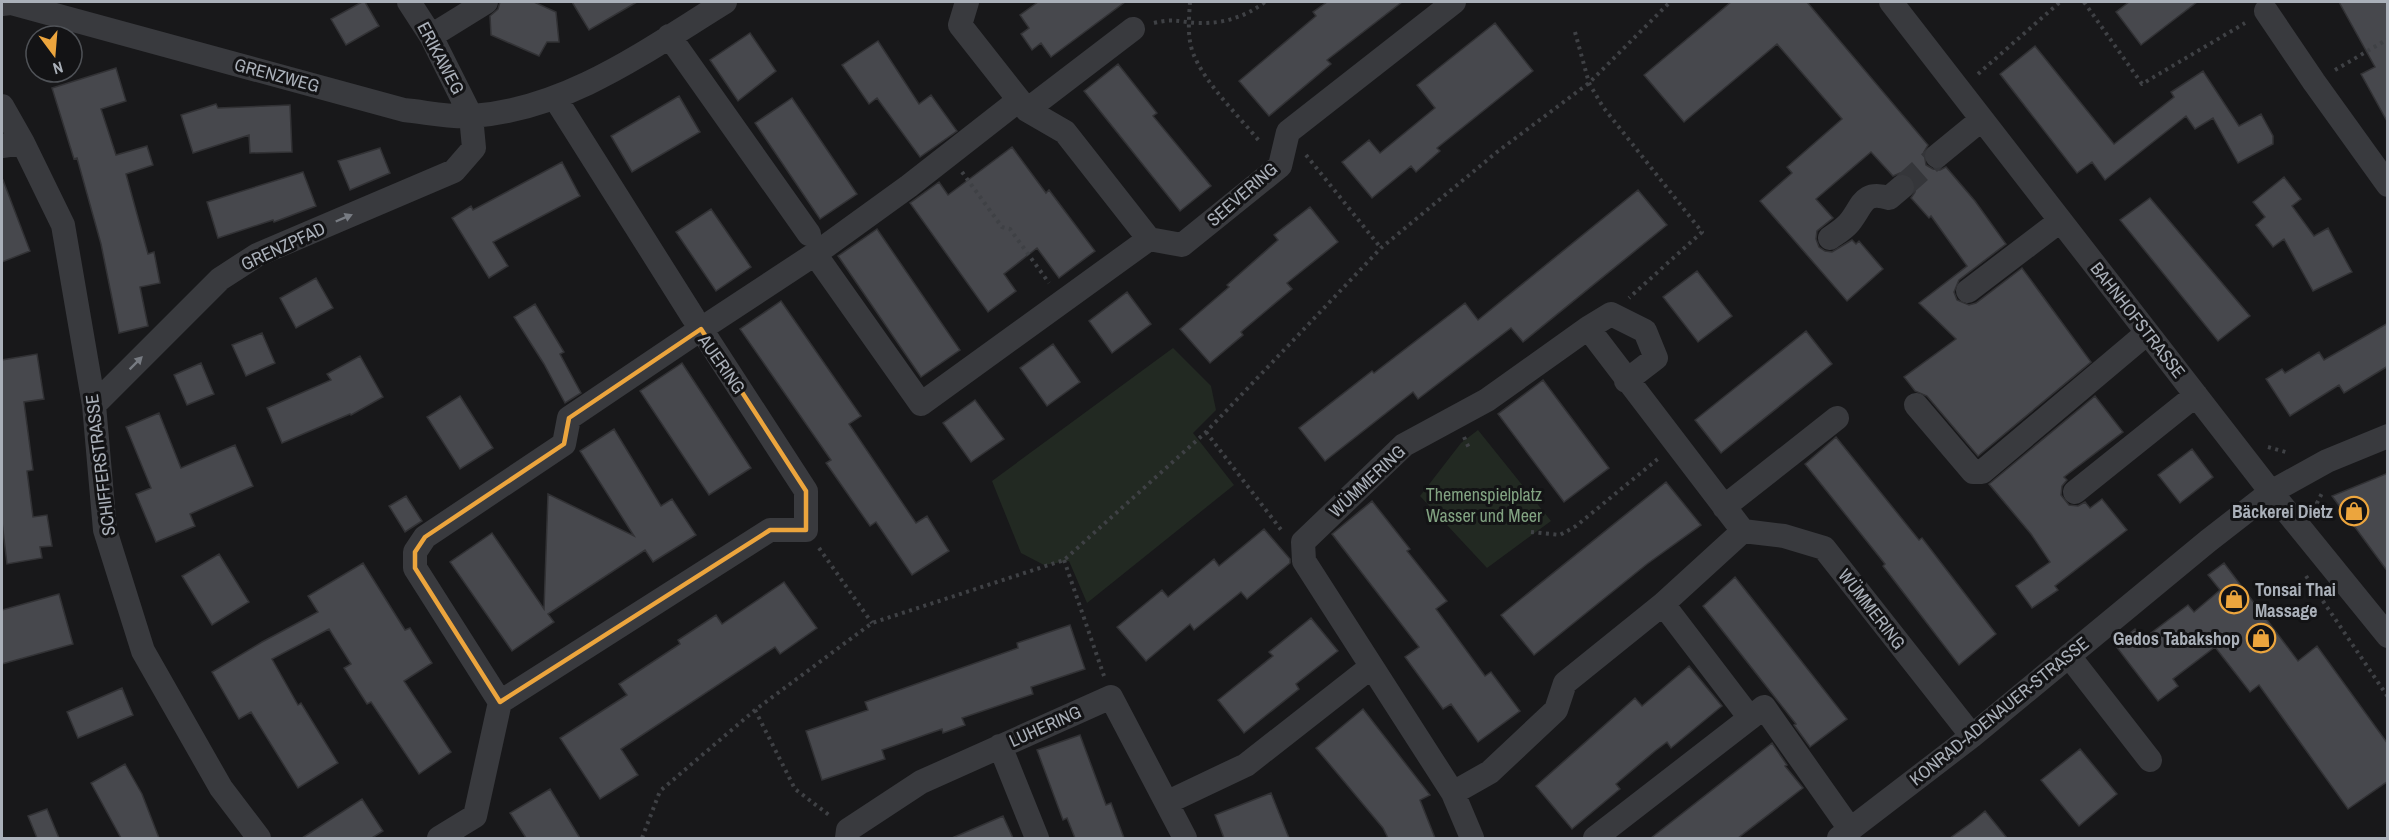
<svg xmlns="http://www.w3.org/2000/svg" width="2389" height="840" viewBox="0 0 2389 840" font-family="'Archivo Narrow',sans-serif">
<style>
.green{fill:#222922}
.building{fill:#47484d;stroke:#323235;stroke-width:1.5}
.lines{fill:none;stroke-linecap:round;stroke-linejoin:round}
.minor-tunnel{stroke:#35363a;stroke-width:24;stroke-dasharray:24 12;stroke-linecap:butt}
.path{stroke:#3f4145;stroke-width:4;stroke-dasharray:3 4.5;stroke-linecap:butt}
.minor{stroke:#393a3e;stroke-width:24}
.oneway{fill:#777b82}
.marked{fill:none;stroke:#eca53d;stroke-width:4.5;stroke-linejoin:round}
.labels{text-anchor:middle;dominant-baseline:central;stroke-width:6;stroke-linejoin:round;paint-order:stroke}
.street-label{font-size:18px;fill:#aab0b9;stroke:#131315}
.park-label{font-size:18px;fill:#82a382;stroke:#131315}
.poi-label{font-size:18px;font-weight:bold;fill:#aab0b9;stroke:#131315;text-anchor:end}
</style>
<rect width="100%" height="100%" fill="#18181a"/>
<path class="green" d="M1173,348L1211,386L1216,410L1193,433L1234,485L1087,603L1069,561L1044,565L1021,553L992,481Z
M1478,430L1551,521L1487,568L1420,496L1461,443Z"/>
<path class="building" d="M362,2H365L379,26L346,45L331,19Z
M500,2H534L556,12L559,42H547L539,56L491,35L490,16L498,9Z
M572,2H637L589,30Z
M1038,2H1125L1051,57L1041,43L1032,50L1021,34L1029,28L1020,15Z
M1327,2H1402L1327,60L1331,64L1269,116L1239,81L1316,16L1313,12Z
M1731,2H1807L1928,145L1924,152L1926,165L1933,169L1940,170L1946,167L1975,201L2006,244L1959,280L1954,292L1957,300L1969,305L1976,303L2022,268L2091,362L1978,456L1927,396L1915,391L1904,377L1956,339L1919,303L1967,266L1931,216L1929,218L1911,198L1915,192L1916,185L1912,177L1900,173L1893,176L1871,152L1816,199L1833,218L1817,231L1816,239L1819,247L1825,251L1832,252L1852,240L1856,244L1859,241L1883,269L1847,301L1760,201L1792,173L1787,167L1842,119L1777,44L1684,122L1644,75Z
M2129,2H2197L2141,45L2116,12Z
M2339,2H2388V123L2361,74L2375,67Z
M1495,23L1533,71L1437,148L1440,151L1416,172L1411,166L1372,198L1342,162L1369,140L1380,153L1435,108L1417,85Z
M750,33L776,71L738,101L710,60Z
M878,41L919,104L931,95L957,131L920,157L877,98L869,104L842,65Z
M2035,46L2114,144L2174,97L2171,92L2203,71L2239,126L2261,114L2273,136V144L2238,163L2213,118L2195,129L2186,116L2105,180L2092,162L2077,173L2000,74Z
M1118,64L1157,113L1153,116L1211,186L1180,211L1084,91Z
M116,68L126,101L101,109L116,155L147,146L153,165L126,174L148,254L154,252L160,283L140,287L148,326L119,333L101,244L77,158L74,159L52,88Z
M679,96L700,132L632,172L611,136Z
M792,98L857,194L820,219L755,123Z
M216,104L218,108L290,105L292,152L250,153L249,135L193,153L181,115Z
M1012,147L1046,193L1049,190L1095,251L1059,278L1037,248L1004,274L1016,291L988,312L910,203L939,182L948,195Z
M380,148L390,173L350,190L338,161Z
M562,162L580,196L493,242L508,266L489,278L452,218L471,206L473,210Z
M303,172L316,206L274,222L273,220L218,238L207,202Z
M2284,177L2301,199L2292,206L2314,236L2328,228L2352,272L2313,291L2284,239L2273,247L2256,225L2265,217L2253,202Z
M3,180L30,251L2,262V181Z
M1638,190L1667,225L1523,342L1511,328L1418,399L1413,392L1325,461L1299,428L1372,371L1374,373L1465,303L1478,320Z
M2150,198L2250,316L2218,341L2120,220Z
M1310,207L1338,242L1287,283L1292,289L1241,332L1243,335L1210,363L1180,329L1229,287L1227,285L1278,240L1274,235Z
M711,209L751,267L716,291L676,232Z
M877,229L960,350L921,377L838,256Z
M1697,271L1732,316L1698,342L1663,297Z
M316,278L333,308L296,328L280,298Z
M1127,292L1151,324L1112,353L1089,321Z
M781,301L861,416L849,424L916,523L927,516L949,551L912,575L876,522L870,526L826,463L831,460L740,329Z
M535,304L564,352L560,354L581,393L565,403L544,364L514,317Z
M2388,323V366L2344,393L2339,385L2290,416L2266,379L2282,369L2285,373L2319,352L2324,360Z
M1806,331L1832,364L1721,453L1695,420Z
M262,333L275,363L246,376L232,345Z
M1053,344L1080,382L1047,406L1020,368Z
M37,354L44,399L24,402L33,470L27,471L33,517L47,515L52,546L40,547L42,558L7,564L2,522V360Z
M360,356L383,397L351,415L350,414L282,443L267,408L331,380L327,374Z
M201,363L214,394L187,405L174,375Z
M682,363L751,468L709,495L640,391Z
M1543,380L1609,468L1564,502L1498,414Z
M460,396L493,448L460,469L427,417Z
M2095,396L2123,432L2064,477L2067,480L2062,486L2061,495L2069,505L2078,506L2085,502L2090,508L2102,499L2127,530L2055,586L2058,590L2032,608L2016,586L2050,562L2031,534L1989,484Z
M975,400L1004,439L971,462L943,423Z
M159,413L181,468L235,445L253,486L190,514L195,526L156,542L136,494L151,488L126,427Z
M614,429L661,506L672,499L696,535L653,562L645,550L548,614L554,622L512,651L450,562L492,533L544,609L548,494L634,536L580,451Z
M1836,437L1919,540L1922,538L1996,634L1959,665L1883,566L1885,564L1805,464Z
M2192,449L2213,477L2180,503L2158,475Z
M2388,473V572L2332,496Z
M1666,482L1701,525L1647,564L1534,655L1501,615Z
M406,496L422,521L405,532L389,506Z
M1372,501L1410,549L1407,551L1447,601L1436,609L1485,676L1491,672L1520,711L1478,742L1451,704L1443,709L1405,657L1419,647L1332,534Z
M1264,529L1290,559V563L1247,599L1241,592L1194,630L1190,624L1146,661L1117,627L1162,590L1168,597L1214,559L1219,566Z
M219,554L249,602L212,625L182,576Z
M363,563L405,630L410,628L432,663L404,681L451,752L419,774L371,702L367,704L344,668L351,664L329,629L272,659L298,705L301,703L338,763L298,788L251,712L239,719L212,672L262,642L318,612L308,596Z
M2224,563L2298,661L2317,646L2388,744V781L2348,809L2259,685L2250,692L2215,647L2173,679L2178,686L2158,701L2115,645L2135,629L2143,639L2188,605L2194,612L2220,590L2208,575Z
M1735,577L1847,719L1810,747L1794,725L1796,724L1703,606Z
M784,582L817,628L780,654L775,647L621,749L638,775L600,799L560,738L627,695L619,684L680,644L678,640L716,615L722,624Z
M59,594L73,644L2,664V610Z
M1311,618L1338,651L1296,684L1299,689L1244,733L1218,700L1273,656L1269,652Z
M1070,625L1085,669L1031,687L1033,694L962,718L965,725L943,733L942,729L882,750L885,759L822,780L806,731L868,710L865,702L1018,648L1017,643Z
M1689,666L1722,706L1671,748L1667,742L1655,751L1616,784L1620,789L1572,829L1536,786L1635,698L1642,706Z
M122,688L133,715L78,738L67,712Z
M1363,709L1430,795L1420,800L1435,838H1388L1383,828L1316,748Z
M1080,735L1106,805L1111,803L1124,838H1075L1067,818L1063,820L1037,750Z
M1772,743L1787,765L1785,766L1803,788L1738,838H1651Z
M2080,749L2117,794L2079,826L2041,780Z
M125,764L142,794L159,838H121L91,783Z
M550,789L569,820L580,838H526L510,813Z
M1271,793L1289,838H1224L1215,815Z
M362,799L383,831L372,838H302Z
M47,809L59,838H37L28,816Z
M1985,811L2007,838H1950L1972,822Z
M1003,816L1013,838H952Z"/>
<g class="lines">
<path class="minor-tunnel" d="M1902,187L1937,156"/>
<path class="path" d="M1190,2C1189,18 1187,37 1193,53C1205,84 1239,116 1260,142
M2084,2L2142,84L2245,23
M1154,23C1174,18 1179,22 1197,23C1223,24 1245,17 1265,2
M1575,32L1589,83L1603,107L1702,232L1629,298
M2335,70L2388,39
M1978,74L2060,2
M1306,155L1381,248
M962,172L1002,227L1010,229L1049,283
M1206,432L1282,531
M1464,437L1469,448
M2268,447L2289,453
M2318,511L2317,503L2322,493
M1531,532L1560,535L1576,526L1659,458
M819,548L872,623
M1064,560L1104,676
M2306,576L2388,697
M755,710L795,789L829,815
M642,838L660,791L755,710L872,623L1064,560L1206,432L1381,248L1497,152L1589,83L1670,2"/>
<path class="minor" d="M967,2L960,25L1027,110L1065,132L1149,239L1182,245L1280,166L1288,132L1454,2
M1891,2L2271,492L2388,636
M2,4L11,3L404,110C426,112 451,118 473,116C568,109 647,50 725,2
M2266,11L2314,82L2388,185
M431,36L486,2
M669,36L809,234
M555,98L693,317
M2,106L23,143L63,225L94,405L105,530L143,651L221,788L259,838
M1027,110L1133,29
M2,146L23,143
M1937,156L1981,120
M1830,238C1837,233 1844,229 1849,223C1863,206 1862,190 1889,198L1902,187
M815,254L921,404L1149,239
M1968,291L2060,221
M1588,328L1611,314L1645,331L1656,358L1626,381
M701,329L815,254L909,186L1019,100
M94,405L220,279L257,255L454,171L474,148L471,116L431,36L409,2
M1916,405L1973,472H1982L2147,333
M2075,492L2196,395
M1724,507L1837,418
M2069,656L2150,760
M1750,718L1764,707L1850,829
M1000,746L1037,838
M1453,793L1490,772L1556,710L1565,683L1663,604L1743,531
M1168,802L1246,765L1371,667
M439,838L475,816L500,702L415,568V552L425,537L564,444L569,418L701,329L806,491V530H770L500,702
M847,838L848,830L921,782L1111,697L1185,838
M1472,838L1453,793L1304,561L1303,542L1404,445L1487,400L1588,328L1743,531L1784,536L1824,548L1972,736
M1595,838L1750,718L1663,604
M1839,838L1972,736L2208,541L2271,492L2327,461L2388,436"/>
</g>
<defs><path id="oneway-solid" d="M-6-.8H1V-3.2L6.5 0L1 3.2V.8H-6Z" transform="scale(1.5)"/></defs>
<g class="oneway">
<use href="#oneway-solid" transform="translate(344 218) rotate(-23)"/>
<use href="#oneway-solid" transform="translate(136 363) rotate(-45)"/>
</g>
<path class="marked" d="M701,329L806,491V530H770L500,702L415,568V552L425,537L564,444L569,418Z"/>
<defs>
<g id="shop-ring" transform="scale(1.5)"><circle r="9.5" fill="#131315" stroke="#eca53d" stroke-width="1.5"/><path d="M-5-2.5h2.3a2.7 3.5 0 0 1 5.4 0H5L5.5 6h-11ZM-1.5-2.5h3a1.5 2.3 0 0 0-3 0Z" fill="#eca53d"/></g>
</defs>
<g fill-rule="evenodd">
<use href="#shop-ring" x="2354" y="511"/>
<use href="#shop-ring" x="2234" y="599"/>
<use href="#shop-ring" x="2261" y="638"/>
</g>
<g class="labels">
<g class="street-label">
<text transform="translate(441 58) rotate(62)">ERIKAWEG</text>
<text transform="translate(277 75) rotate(15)">GRENZWEG</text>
<text transform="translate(1242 194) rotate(-41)">SEEVERING</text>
<text transform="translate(283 246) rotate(-25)">GRENZPFAD</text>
<text transform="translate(2138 320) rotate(52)">BAHNHOFSTRASSE</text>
<text transform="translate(722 364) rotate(55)">AUERING</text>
<text transform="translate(100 465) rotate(-97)">SCHIFFERSTRASSE</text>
<text transform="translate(1367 481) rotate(-43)">WÜMMERING</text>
<text transform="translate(1872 609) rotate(52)">WÜMMERING</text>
<text transform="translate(1999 711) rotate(-39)">KONRAD-ADENAUER-STRASSE</text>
<text transform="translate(1045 726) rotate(-24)">LUHERING</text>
</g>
<g class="park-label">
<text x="1484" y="494">Themenspielplatz<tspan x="1484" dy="21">Wasser und Meer</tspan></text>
</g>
<g class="poi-label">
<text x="2333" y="511">Bäckerei Dietz</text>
<text x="2255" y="589" text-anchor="start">Tonsai Thai<tspan x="2255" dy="21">Massage</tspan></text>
<text x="2240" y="638">Gedos Tabakshop</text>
</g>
</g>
<rect width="2389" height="840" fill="none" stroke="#aab0b9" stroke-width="6"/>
<g transform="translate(54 54) rotate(164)"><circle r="28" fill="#131315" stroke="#4f5257" stroke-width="1.5"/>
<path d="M0-4.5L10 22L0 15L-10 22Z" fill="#eca53d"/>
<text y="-9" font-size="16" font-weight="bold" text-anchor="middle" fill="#aab0b9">N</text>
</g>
</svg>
